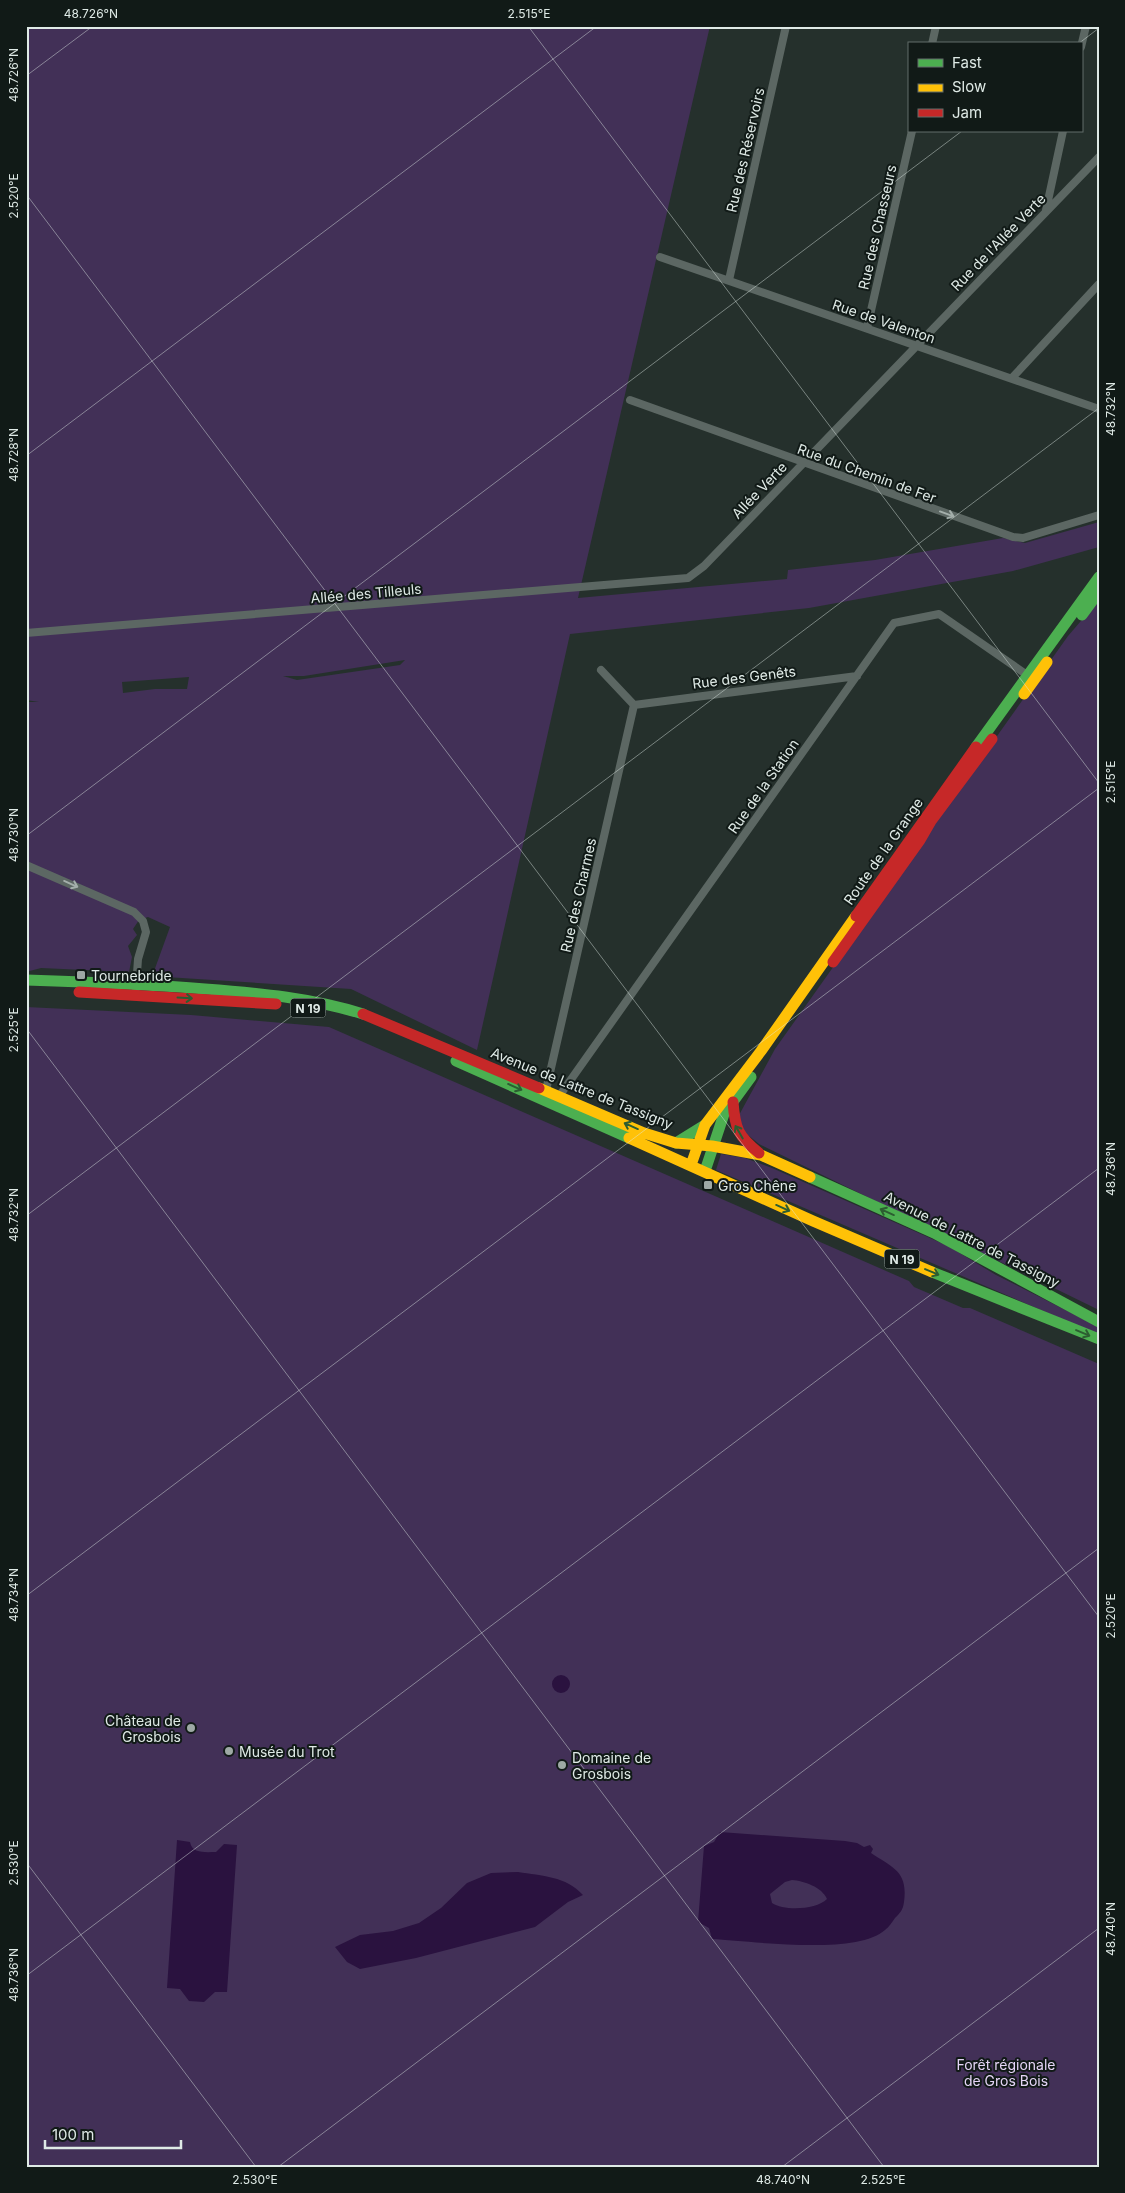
<svg xmlns="http://www.w3.org/2000/svg" width="1125" height="2193" viewBox="0 0 1125 2193" font-family="Inter,sans-serif">
<style>
.green{fill:#423057;fill-rule:evenodd}
.water{fill:#2a123f;fill-rule:evenodd}
.lines{fill:none;stroke-linecap:round;stroke-linejoin:round}
.street{stroke:#5c6763;stroke-width:8}
.fast{stroke:#4caf50;stroke-width:11}
.slow{stroke:#ffc107;stroke-width:11}
.jam{stroke:#c62828;stroke-width:11}
.oneway{stroke:#a4afab}
.oneway2{stroke:#2c5d31}
.ticks{fill:none;stroke:#dfeae6;stroke-width:1;stroke-opacity:0.45}
.poi-dot{fill:#9ea9a5;stroke:#111a17;stroke-width:2}
.labels{text-anchor:middle;dominant-baseline:central;stroke-width:4;stroke-linejoin:round;paint-order:stroke}
.shield{fill:#111a17;stroke:#a1aca8;stroke-width:1}
.shield-label{font-size:12px;font-weight:bold;fill:#dfeae6}
.street-label{font-size:14px;fill:#dfeae6;stroke:#111a17}
.poi-label{font-size:14px;fill:#dfeae6;stroke:#111a17;text-anchor:start}
.park-label{font-size:14px;fill:#e4d4f6;stroke:#111a17}
.neatline{fill:none;stroke:#dfeae6;stroke-width:2}
.ticks-label{font-size:12px;text-anchor:middle;fill:#dfeae6}
</style>
<rect width="100%" height="100%" fill="#25302c"/>
<path class="green" d="M26,26H710L578,598L787,579L788,570L875,560L1003,538L1025,543L1099,522V547L1013,571L809,608L570,634L477,1050L351,989L166,977L153,974L170,927L148,917L139,920L133,929L137,935L128,946L132,957L129,972L41,968L26,972V702H39L26,700ZM405,660L400,665L297,680L283,676H304ZM189,677L187,689H155L123,693L122,682Z
M1099,600V1310L759,1144L742,1130L738,1117L775,1049L1068,636Z
M26,1007L191,1015L329,1027L909,1281L914,1287L963,1308H970L1099,1364V2167H26Z
M721,1154L745,1158L772,1168L948,1246L996,1275L1099,1327V1335L716,1170Z"/>
<path class="water" d="M552 1684a9 9 0 1 1 18 0a9 9 0 1 1-18 0Z
M720,1832L845,1841L857,1843L864,1847L870,1845L873,1849L871,1853C894,1868 908,1872 904,1902C903,1910 900,1913 895,1918C892,1922 889,1927 885,1930C856,1956 752,1941 712,1939L709,1928L698,1922L704,1846L714,1842ZM792,1880C804,1881 822,1887 827,1899C816,1910 784,1911 772,1903L770,1894L785,1882Z
M177,1840L190,1842C192,1854 206,1852 216,1852L224,1844L237,1845L227,1992H215L204,2002L189,2001L180,1989L167,1988Z
M518,1872C542,1876 566,1876 583,1895L568,1902L535,1927L416,1958L360,1969L347,1962L335,1947L360,1935L393,1931L419,1923L441,1908L467,1883L491,1873Z"/>
<g class="lines">
<path class="street" d="M932,44L936,26
M1081,47L1086,26
M1046,210L1063,131
M660,257L1099,409
M729,280L786,26
M867,328L912,131
M1012,378L1099,284
M630,400L1013,537L1023,538L1099,515
M26,633L688,578L704,566L1099,157
M601,670L634,705
M634,705L857,676
M26,865L134,912L143,921L146,932L138,959L136,988
M546,1090L634,705
M560,1095L894,623L939,614L1030,677"/>
<path class="fast" d="M1082,615L1099,592
M976,747L1099,577
M26,980C86,982 146,984 205,989C259,993 312,998 363,1014
M456,1061L629,1138
M676,1143L705,1125
M705,1171L724,1114L751,1077
M810,1177L934,1233L1099,1322
M932,1272L1099,1339"/>
<path class="slow" d="M1024,694L1047,662
M539,1088L644,1133L676,1143L712,1146L761,1155L810,1177
M629,1138L813,1221L932,1272
M691,1165L705,1125L761,1051L856,916"/>
<path class="jam" d="M856,916L976,747
M833,962L920,840L931,821L992,739
M79,992L276,1004
M363,1014L539,1088
M733,1102C735,1129 738,1136 759,1153"/>
</g>
<defs><path id="oneway-shaft" d="M-6 0H5M1.5-3L5.5 0L1.5 3" fill="none" stroke-width="1.6" stroke-linecap="round" stroke-linejoin="round" transform="scale(1.25)"/></defs>
<g class="oneway">
<use href="#oneway-shaft" transform="translate(947 514) rotate(20)"/>
<use href="#oneway-shaft" transform="translate(71 884) rotate(24)"/>
</g>
<g class="oneway2">
<use href="#oneway-shaft" transform="translate(185 998) rotate(3)"/>
<use href="#oneway-shaft" transform="translate(515 1087) rotate(24)"/>
<use href="#oneway-shaft" transform="translate(631 1126) rotate(-156)"/>
<use href="#oneway-shaft" transform="translate(739 1132) rotate(-120)"/>
<use href="#oneway-shaft" transform="translate(783 1208) rotate(24)"/>
<use href="#oneway-shaft" transform="translate(887 1212) rotate(-156)"/>
<use href="#oneway-shaft" transform="translate(932 1272) rotate(23)"/>
<use href="#oneway-shaft" transform="translate(1083 1333) rotate(23)"/>
</g>
<path class="ticks" d="M528,26L1099,783M1078,44L1099,28M26,76L93,26M26,194L1099,1617M26,456L597,26M26,836L962,131M26,1028L884,2167M26,1216L1099,408M26,1596L1099,788M26,1862L256,2167M26,1976L1099,1168M278,2167L1099,1548M782,2167L1099,1928"/>
<g class="poi-dot">
<rect x="76" y="970" width="10" height="10" rx="2.5"/>
<rect x="703" y="1180" width="10" height="10" rx="2.5"/>
<circle cx="191" cy="1728" r="5"/>
<circle cx="229" cy="1751" r="5"/>
<circle cx="562" cy="1765" r="5"/>
</g>
<g class="labels">
<g class="shield">
<rect x="290.5" y="998.5" width="35" height="19" rx="4"/>
<rect x="884.5" y="1249.5" width="35" height="19" rx="4"/>
</g>
<g class="shield-label">
<text x="308" y="1008">N 19</text>
<text x="902" y="1259">N 19</text>
</g>
<g class="street-label">
<text transform="translate(745 150) rotate(-77)">Rue des Réservoirs</text>
<text transform="translate(877 227) rotate(-77)">Rue des Chasseurs</text>
<text transform="translate(998 242) rotate(-46)">Rue de l'Allée Verte</text>
<text transform="translate(884 321) rotate(19)">Rue de Valenton</text>
<text transform="translate(867 473) rotate(20)">Rue du Chemin de Fer</text>
<text transform="translate(759 490) rotate(-46)">Allée Verte</text>
<text transform="translate(366 593) rotate(-5)">Allée des Tilleuls</text>
<text transform="translate(744 677) rotate(-7)">Rue des Genêts</text>
<text transform="translate(763 786) rotate(-55)">Rue de la Station</text>
<text transform="translate(883 851) rotate(-55)">Route de la Grange</text>
<text transform="translate(578 895) rotate(-77)">Rue des Charmes</text>
<text transform="translate(582 1088) rotate(22)">Avenue de Lattre de Tassigny</text>
<text transform="translate(972 1239) rotate(27)">Avenue de Lattre de Tassigny</text>
</g>
<g class="poi-label">
<text x="91" y="975">Tournebride</text>
<text x="718" y="1185">Gros Chêne</text>
<text x="181" y="1720" text-anchor="end">Château de<tspan x="181" dy="16">Grosbois</tspan></text>
<text x="239" y="1751">Musée du Trot</text>
<text x="572" y="1757">Domaine de<tspan x="572" dy="16">Grosbois</tspan></text>
</g>
<g class="park-label">
<text x="1006" y="2064">Forêt régionale<tspan x="1006" dy="16">de Gros Bois</tspan></text>
</g>
</g>
<rect width="1125" height="2193" fill="none" stroke="#111a17" stroke-width="55"/>
<rect x="908" y="42" width="175" height="90" fill="#111a17" stroke="#636d6a"/>
<rect x="918" y="59" width="25" height="8" fill="#4caf50" stroke="#636d6a"/>
<text x="952" y="68" font-size="15" fill="#dfeae6">Fast</text>
<rect x="918" y="84" width="25" height="8" fill="#ffc107" stroke="#636d6a"/>
<text x="952" y="92" font-size="15" fill="#dfeae6">Slow</text>
<rect x="918" y="109" width="25" height="8" fill="#c62828" stroke="#636d6a"/>
<text x="952" y="118" font-size="15" fill="#dfeae6">Jam</text>
<path d="M45 2140v8h136v-8" fill="none" stroke="#dfeae6" stroke-width="2.5"/>
<text x="52" y="2140" font-size="15" fill="#dfeae6" stroke="#111a17" stroke-width="4" paint-order="stroke">100 m</text>
<rect x="28" y="28" width="1070" height="2138" class="neatline"/>
<g class="ticks-label">
<text x="91" y="18">48.726°N</text>
<text x="529" y="18">2.515°E</text>
<text transform="translate(14 75) rotate(-90)" y="4">48.726°N</text>
<text transform="translate(14 196) rotate(-90)" y="4">2.520°E</text>
<text transform="translate(1111 409) rotate(-90)" y="4">48.732°N</text>
<text transform="translate(14 455) rotate(-90)" y="4">48.728°N</text>
<text transform="translate(1111 782) rotate(-90)" y="4">2.515°E</text>
<text transform="translate(14 835) rotate(-90)" y="4">48.730°N</text>
<text transform="translate(14 1030) rotate(-90)" y="4">2.525°E</text>
<text transform="translate(1111 1169) rotate(-90)" y="4">48.736°N</text>
<text transform="translate(14 1215) rotate(-90)" y="4">48.732°N</text>
<text transform="translate(14 1595) rotate(-90)" y="4">48.734°N</text>
<text transform="translate(1111 1616) rotate(-90)" y="4">2.520°E</text>
<text transform="translate(14 1863) rotate(-90)" y="4">2.530°E</text>
<text transform="translate(1111 1929) rotate(-90)" y="4">48.740°N</text>
<text transform="translate(14 1975) rotate(-90)" y="4">48.736°N</text>
<text x="255" y="2184">2.530°E</text>
<text x="783" y="2184">48.740°N</text>
<text x="883" y="2184">2.525°E</text>
</g>
</svg>
